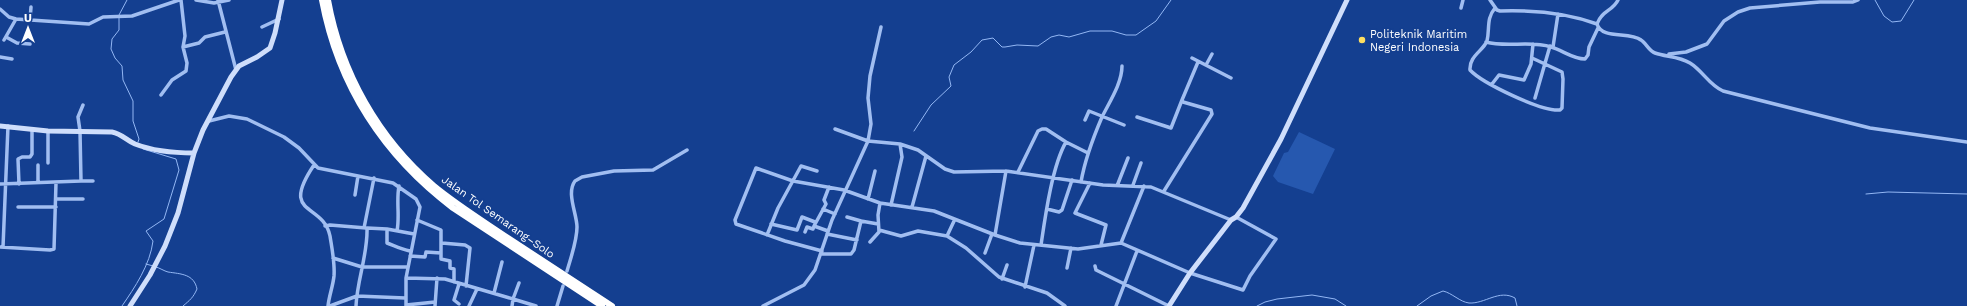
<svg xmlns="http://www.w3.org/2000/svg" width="1967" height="306" viewBox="0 0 1967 306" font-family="'Work Sans',sans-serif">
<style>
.green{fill:#2658af}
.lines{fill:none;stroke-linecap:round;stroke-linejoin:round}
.stream{stroke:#93b7f4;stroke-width:1}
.street{stroke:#a1bef1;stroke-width:3.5}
.secondary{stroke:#cfdefb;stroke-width:5}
.highway{stroke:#fff;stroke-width:6}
.poi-dot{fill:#ffdf60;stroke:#143f90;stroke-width:1.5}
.labels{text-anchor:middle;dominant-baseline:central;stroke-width:3.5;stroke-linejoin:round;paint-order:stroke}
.poi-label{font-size:11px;fill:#fff;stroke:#143f90;text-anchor:start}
.street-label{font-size:11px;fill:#fff;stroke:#143f90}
</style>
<rect width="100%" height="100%" fill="#143f90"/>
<path class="green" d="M1299,132L1335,149L1313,194L1278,182L1273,176L1284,153L1288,152Z"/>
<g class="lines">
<path class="stream" d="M1875,0L1884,16L1892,22L1901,21L1914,0
M119,15L127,0
M119,18V30L112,39L111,49L115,58L122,66L123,80L133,101V121L139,139L138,142
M914,131L931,105L951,86L949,77L954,65L971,52L982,40L993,38L1002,47H1005L1017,45L1038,46L1051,37L1059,35L1069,37L1090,31H1112L1126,35H1136L1156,21L1171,0
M1866,194L1888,192L1967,194
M146,264L153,266
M156,267C160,268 164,271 168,272C181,274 194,274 197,289C193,298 190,300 183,306
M122,306C135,287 150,265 153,241L146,231L164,219L179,170L176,159L143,149
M1257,306L1265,302L1277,299L1312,295L1335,299L1346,306
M1417,306L1431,296L1443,291C1452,293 1460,302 1469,303C1485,304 1499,289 1515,298L1517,306"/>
<path class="street" d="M181,0L185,36L183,47L199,43L205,37L225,32
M196,0L214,3L229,0
M218,0L236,70
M1490,0L1497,10L1500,11C1531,10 1567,13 1597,24C1602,40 1629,31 1641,40C1646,43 1649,51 1655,53C1666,57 1679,56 1690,63C1703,71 1709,85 1723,91L1870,128L1967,142
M1461,8L1463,0
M1495,8C1486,19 1490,28 1487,41C1483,51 1469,56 1470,70C1482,83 1542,112 1560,110L1562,108L1563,79L1562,72L1532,58
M0,9L9,17L16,19L89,24L103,17L132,16L179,0
M30,20L31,7
M1597,24C1602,10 1613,11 1618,0
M262,27L279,19
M6,37L17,43L30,44
M4,40L16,19
M1486,42C1507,48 1530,40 1551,47C1562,50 1573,59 1585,59L1588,55L1589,47L1598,28
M1553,47L1558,14
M1669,54L1686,52L1707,44L1724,21L1738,12L1750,8L1820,2H1853L1858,0
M0,57L12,59
M1192,58L1231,78
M1206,65L1212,54
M1492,84L1499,75L1524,80L1531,64L1533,44
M161,95L172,80L186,71L187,63L183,47
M1535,98L1550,46
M1137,117L1171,128L1182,100
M1085,120L1089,111L1124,125
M209,121L229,116L247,119L284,137L299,148L318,168L393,183L416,199L420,207L406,278V306
M835,129L868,141L900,144L902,157L891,205
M900,144L918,150L945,169L954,172L1006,171L1103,185L1151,187L1231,220
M48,163V131
M314,165C279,217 323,202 330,236C332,249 335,263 334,276C333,286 329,296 328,306
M1018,172L1038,131L1042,129H1046L1066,142L1088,153
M81,181H93
M1081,182C1085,159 1093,138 1102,117C1110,101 1122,83 1122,66
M38,183V165
M1090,183L1075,213L1106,225L1101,245
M0,184L81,181L80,131L78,117L83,105
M19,184L18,159L22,157H30L32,154V129
M1133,185L1141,163
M1117,186L1128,158
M1164,191L1212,114L1211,110L1183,102L1182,100L1198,62
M355,195L358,176
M56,199H83
M868,199L875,171
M18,207H56
M912,207L926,156
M823,209L835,214
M1047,209L1059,212L1062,210L1072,180
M847,217L861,221
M417,220L441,230V259L450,261V268L454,269V282
M771,224L797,230L802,217L815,222
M325,226L330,225L366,228
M364,228L374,178
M387,229V243C395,246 401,249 410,251
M879,230L901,236L918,231L947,236L966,248L999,277L1047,293L1065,306
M397,231C400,216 396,201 399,186
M828,231L814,226L826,204L824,200L829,187
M805,232L807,227L813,229L814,226
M827,234L857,240
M767,235L778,208L801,166L817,171
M995,235L1006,171
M947,236L955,219
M870,242L879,232L878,215L880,203
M442,243L465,245L470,248L466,286
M1121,243L1144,186
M1041,245C1045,218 1052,166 1066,142
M0,247L50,250L54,249L56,183
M3,247L8,126
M822,251L785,241L736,224L735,220L756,168L793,181L844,190L880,203L934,211L995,235L1020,243L1078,249L1121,243L1190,273L1243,290L1250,276L1276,239L1236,217
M985,253L992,234
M821,254H851L854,250L861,221L878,224
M410,256L425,257L426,252L441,253
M333,258L362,267H408
M1095,266L1096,270L1169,306
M1067,268L1071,248
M567,271C571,257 577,241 577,227C577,214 566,193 575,181L582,177L614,171L653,170L687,150
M406,278L445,279L513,299L512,306
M1002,279L1007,265
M519,283L513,299L536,306
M459,284L454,300L459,304
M1025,287L1034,245
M494,293L502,262
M406,305L435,302
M330,306L357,296L405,298
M356,306C357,280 368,254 367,228L387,229L414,234
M435,306L437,278
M469,306L477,289
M557,306L563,286
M763,306L804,285L815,270L832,220L868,141L871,124L868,98L870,76L881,27
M1116,306L1137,251"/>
<path class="secondary" d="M0,126L48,131L112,132C122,134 126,140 135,144C153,151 174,153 194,153
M130,306L150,275L165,246L178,213L194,153L203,130L231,77L239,66L257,57L270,48L275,33L282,0
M1169,306L1190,273L1231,220L1236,217L1243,208L1281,139L1347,0"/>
<path class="highway" d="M322,0C338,86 384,156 453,208L602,306
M328,0C341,72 378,138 434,186C457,205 483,221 508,238C543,261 578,284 612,306"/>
</g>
<circle class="poi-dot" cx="1362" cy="40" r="4"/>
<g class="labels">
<g class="poi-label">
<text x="1370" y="34">Politeknik Maritim<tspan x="1370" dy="13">Negeri Indonesia</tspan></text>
</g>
<g class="street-label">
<text transform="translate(498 217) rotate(35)">Jalan Tol Semarang–Solo</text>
</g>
</g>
<g transform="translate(28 28)" stroke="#143f90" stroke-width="3" paint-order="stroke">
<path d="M0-3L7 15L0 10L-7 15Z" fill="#ffffff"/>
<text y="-6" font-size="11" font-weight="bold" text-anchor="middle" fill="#ffffff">U</text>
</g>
</svg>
